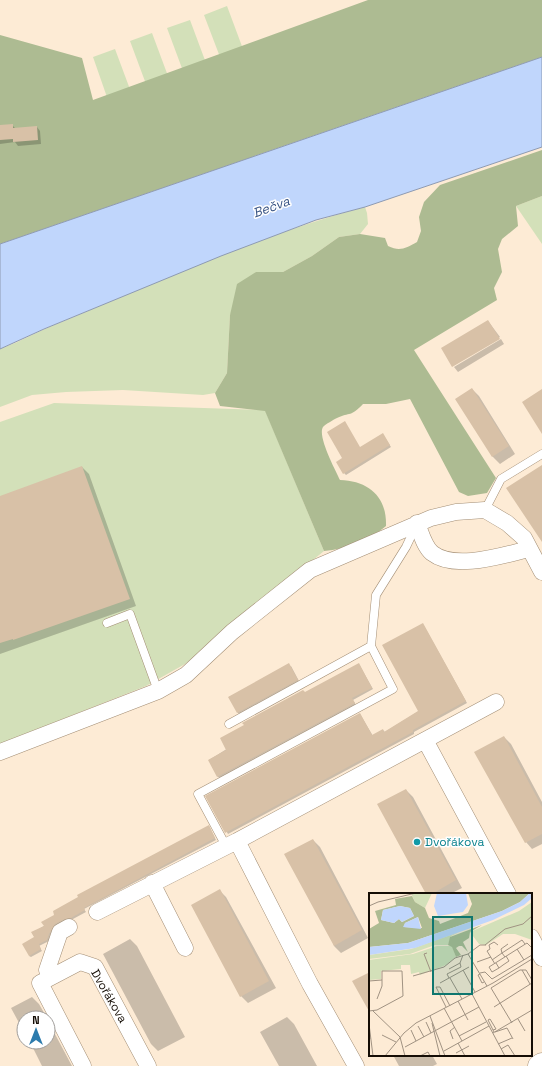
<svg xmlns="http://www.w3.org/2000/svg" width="542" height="1066" viewBox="0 0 542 1066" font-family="'Space Grotesk',sans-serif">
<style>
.green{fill:#d3e0b9}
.forest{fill:#adbb92}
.water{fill:#c0d6fc;stroke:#8d9ab2}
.shadow{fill:#0003}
.building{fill:#d8c1a7}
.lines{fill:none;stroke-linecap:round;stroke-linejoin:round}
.lane-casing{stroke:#a38e75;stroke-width:9}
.street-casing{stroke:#a38e75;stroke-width:17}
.secondary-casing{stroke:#a38e75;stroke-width:23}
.lane{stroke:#fff;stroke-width:8}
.street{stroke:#fff;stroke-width:16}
.secondary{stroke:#fff;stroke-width:22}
.culture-dot{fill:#0f9aa8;stroke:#fff;stroke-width:1.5}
.labels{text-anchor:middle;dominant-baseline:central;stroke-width:3;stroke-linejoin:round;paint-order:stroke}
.culture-label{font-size:12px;fill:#0d838f;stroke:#fff;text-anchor:start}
.street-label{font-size:12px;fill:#150d05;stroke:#fff}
.water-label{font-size:13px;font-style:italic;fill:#365283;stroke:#fff}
.inset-road{fill:none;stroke:#a09282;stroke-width:1}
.view{fill:#0f766e;fill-opacity:0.15;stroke:#0f766e;stroke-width:2}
.inset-edge{fill:none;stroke:#150d05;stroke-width:2}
</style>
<rect width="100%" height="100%" fill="#fdebd5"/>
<path class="green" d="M227,6L243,49L220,57L204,15Z
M190,20L206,63L183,71L167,28Z
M152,33L168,76L146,84L130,41Z
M115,49L131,92L108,100L93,57Z
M542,196V244L516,206Z
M365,207L367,213L368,224L360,234L339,237L312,256L283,272H256L230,315L227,373L215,393L203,395L123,390L66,392L32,395L0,407V349C22,341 42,329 64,321C163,280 261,234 365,207Z
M54,403L265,410L324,551L185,664L146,686L0,744V422Z"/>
<path class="forest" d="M368,0H542V57L0,244V35L82,58L93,100Z
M542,150V196L516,206L518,226L502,239L498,249L502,272L494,288L497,300L414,350L496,478L487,493L468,496L459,492L410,399L386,404H363C351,417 350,412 337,418C333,420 326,424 323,427C317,436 336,471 340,480C369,481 387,497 386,526C369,541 347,549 324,551L265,411L220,406L215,393L227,373L230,315L237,284L256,272H283L312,256L339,237L360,234L385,238L388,246C400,252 406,248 417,242L421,231L419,217L424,202L440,185Z"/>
<path class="water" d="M542,57V147L365,207L316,220L221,256L44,329L0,349V244Z"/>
<path class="shadow" d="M12,125L16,129L37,127L40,131L41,144L18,146L15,142L0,144V126Z
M488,321L500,337L453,366Z
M501,339L504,344L458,372L454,367Z
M472,389L479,396L515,454L500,464L493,457L457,399Z
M384,436L391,447L346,475L344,473L360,448Z
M82,467L89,474L136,606L0,654V497Z
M424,626L467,703L414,732V734L228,834L207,797L360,714L373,736L383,730L385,732L419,711Z
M291,666L299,681L239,714L238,713L229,697Z
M360,666L373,689L353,700L356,705L220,778L218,777L209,760Z
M504,737L511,744L542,802V844L532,849L526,842Z
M406,790L413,797L462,888L450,894H427Z
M210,828L216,840L84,909L86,912L73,919L67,920L57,925L50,935L49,941L39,946L42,951L31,957L29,956L35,938L32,933Z
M313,840L320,847L368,938L341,953L334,946Z
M219,890L226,897L276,988L248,1003L241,996Z
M130,939L137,946L185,1037L158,1051L151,1044L103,954Z
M32,997L39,1004L47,1018H24V1032L11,1008Z
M287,1017L294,1024L317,1066H279L260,1032Z
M48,1021L72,1066H42L30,1042H48Z
M393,1055H432L437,1064L433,1066H399Z"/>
<path class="building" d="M13,124V128L37,126L38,140L13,142V139L0,140V125Z
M488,320L500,339L452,367L441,348Z
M472,388L509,446L492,457L455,399Z
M542,389V434L522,402Z
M345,421L360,447L383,433L390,445L343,474L336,462L342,458L327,432Z
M542,465V542L506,488Z
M82,466L130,599L13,640V639L0,643V496Z
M423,623L466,701L413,730V732L225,833L205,796L360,713L372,735L383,729L384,732L418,711L382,645Z
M289,663L298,680L237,713L228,697Z
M359,663L372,688L352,698L355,703L217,777L208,760L226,750L220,738L244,725L242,723L303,690L305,692Z
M504,736L542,807V834L525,843L474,752Z
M406,789L456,880L432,894H426L377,804Z
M209,825L215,838L84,908L85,910L71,918L65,919L55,924L49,934L47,940L39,944L41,949L29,956L22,944L34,937L31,932L44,926L41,922L54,915L53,911L78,897L77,895Z
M313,839L362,930L334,946L284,854Z
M220,889L269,981L240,997L191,905Z
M370,972V1013L352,981Z"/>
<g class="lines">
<g class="lane-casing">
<path id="lane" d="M485,510L501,479L542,454
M107,623L130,614L158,691
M229,724L371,646L376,595L406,547L416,526
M226,846L198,794L393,689L371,646"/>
</g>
<g class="street-casing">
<path id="street" d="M417,523C421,533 424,546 432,553C455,571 503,555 529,549
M425,740L508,894
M0,752L158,691L186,675L232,632L310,570L431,518L456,512L485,510L507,523L524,538L542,572
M237,841L310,984L356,1066
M152,883L185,948
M97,912L237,841L496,702
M531,937L542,958
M51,977L47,970L60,932L69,927
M83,1066L40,983L80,962L95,967L148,1066"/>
</g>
<g class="secondary-casing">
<path id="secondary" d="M539,1066L542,1064"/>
</g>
<use href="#lane" class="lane"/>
<use href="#street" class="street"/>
<use href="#secondary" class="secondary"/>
</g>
<circle class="culture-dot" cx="417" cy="842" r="4"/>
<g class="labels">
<g class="culture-label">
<text x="425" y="842">Dvořákova</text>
</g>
<g class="street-label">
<text transform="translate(109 996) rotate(60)">Dvořákova</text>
</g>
<g class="water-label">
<text transform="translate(271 207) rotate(-20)">Bečva</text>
</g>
</g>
<g transform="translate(369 893)">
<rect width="163" height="163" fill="#fdebd5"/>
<path d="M42,0H63L56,15L46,9ZM163,9V47L146,41H134L117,52L110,51L101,39L150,18ZM90,39L82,43L79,52H66L41,61L0,66V62L42,56ZM68,53H83L87,64L77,72L51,82L50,79L42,81L41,72H32V76L12,78V86L0,87V67L44,61Z" fill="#d3e0b9"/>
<path d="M99,0H161L151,9L133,18L39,50L0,54V36L10,30L6,18L27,12L26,6L43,3L46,9L56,15L60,25L70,28L71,31L99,20L103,11ZM31,13L41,15L45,23L33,29L30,26L25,30L12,27L14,17ZM49,24L53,35L35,34L36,30ZM113,32L101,39L100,45L94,49L99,59L93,53H90L87,55L92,62L87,64L83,54L79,52L81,44Z" fill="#adbb92" fill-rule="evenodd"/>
<path d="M68,0H97L99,12L94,19L69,23L65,13ZM161,0L163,5L155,12L124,27L46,55L0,62V54L39,50L133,18L151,9ZM31,13L41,15L45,23L33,29L30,26L25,30L12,27L14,17ZM49,24L52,36L34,34L36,30Z" fill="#c0d6fc"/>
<path class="inset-road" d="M0,13L9,9L47,0M116,52L136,36L154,31L163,23M148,56L155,67M58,60L55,61L62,79M133,60L153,47L156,51M133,60L132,56L139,51M99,61L118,93M99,61L111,52H117M123,67L133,60L136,64M108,69L122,64M127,70L130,75L134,72L140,68L137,63M126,71L118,58L121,56L120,52L125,49L129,52M130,75L123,79L120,74L158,50L163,55M80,76L91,70L94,62M94,77L106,99M153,77L161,91M111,80L116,79L123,86L163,62M111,81L109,82L113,90L115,89M44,83L75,74L86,65L99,61M80,85L78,81L92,74L91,70M81,85L93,106M0,88L13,87M71,90L100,74M103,101L136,163M89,108L99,127M77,114L67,94H71L81,113M125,114L163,90M75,115L93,148M0,118L8,117L34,103L33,78H13V93L8,106M4,118L31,144L36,163M61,123L76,163M149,126L156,138M57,129L62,140M63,130L71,163M143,130L122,95L151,77H157L163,87M0,131L4,163M49,133L55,144M0,134L1,146M42,137L47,148M124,137L127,136L121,126L119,127L125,139M126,139L138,135L144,146M124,140L163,117M13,142L27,149M90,143L117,129M84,146L81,138L86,134M89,150L96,163M129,151L143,145M36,154L110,114M132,156L139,152L146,163M75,158L120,133M87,160L100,153M16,163L35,140L47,130L124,90L163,66M51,163L59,159L61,163"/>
<path class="view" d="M64,24H103V101H64Z"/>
<rect width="163" height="163" class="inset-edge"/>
</g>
<g transform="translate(36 1030)"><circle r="19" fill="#ffffff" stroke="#a19e9b"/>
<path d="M0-3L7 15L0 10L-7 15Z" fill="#2c7bad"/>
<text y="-6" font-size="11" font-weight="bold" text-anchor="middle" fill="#150d05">N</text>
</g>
</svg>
